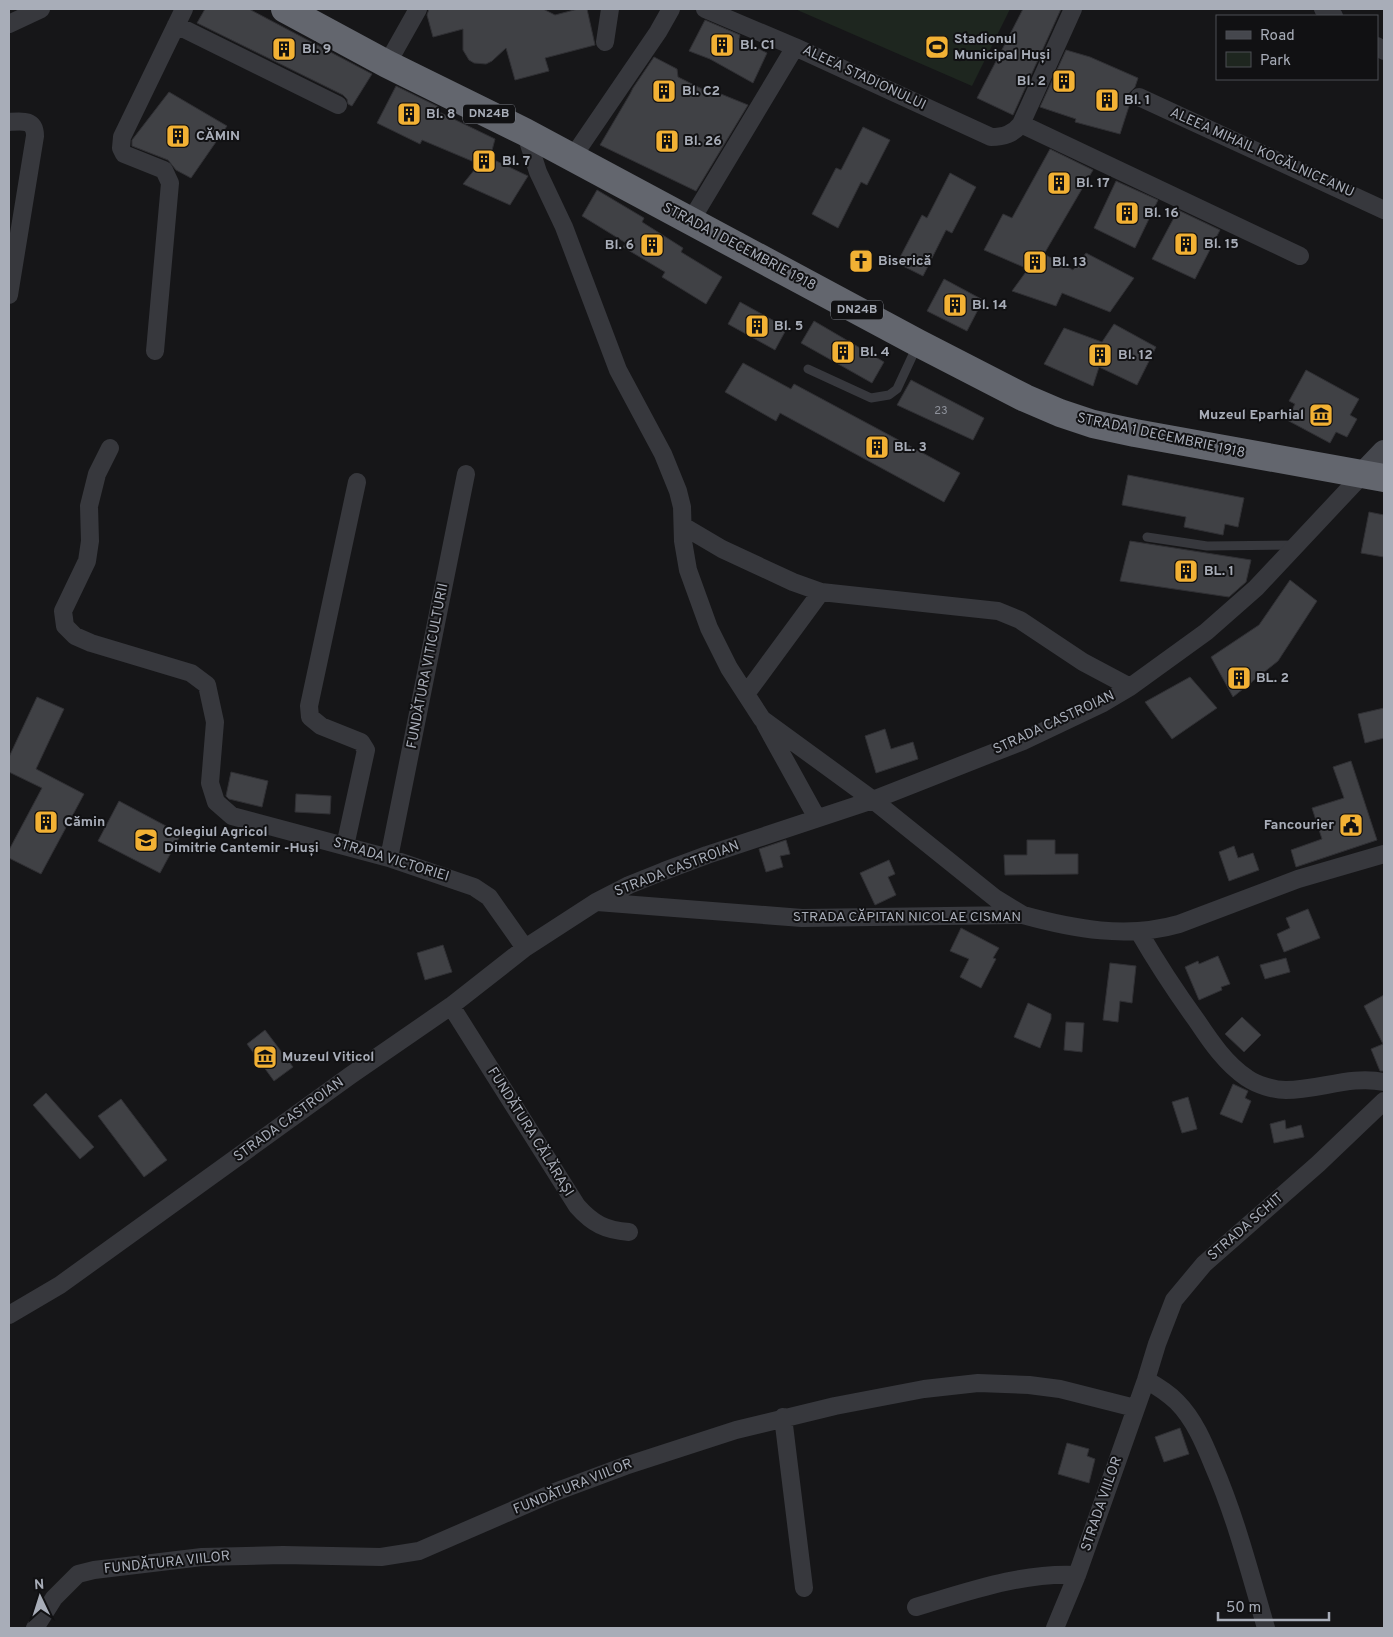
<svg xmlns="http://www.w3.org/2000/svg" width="1393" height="1637" viewBox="0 0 1393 1637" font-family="Overpass,sans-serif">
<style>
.green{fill:#1e261f}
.building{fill:#404145;stroke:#303034}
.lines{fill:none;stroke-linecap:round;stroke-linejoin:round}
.lane{stroke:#37383d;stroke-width:9}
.street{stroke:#37383d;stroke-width:18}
.secondary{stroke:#45474d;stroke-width:24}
.highway{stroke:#63666e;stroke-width:28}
.labels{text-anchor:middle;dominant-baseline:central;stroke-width:4;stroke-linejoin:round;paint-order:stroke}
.number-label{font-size:11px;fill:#8e929b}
.shield{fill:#111113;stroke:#7b7e86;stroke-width:1}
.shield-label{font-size:12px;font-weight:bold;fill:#a8adb8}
.poi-label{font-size:14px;font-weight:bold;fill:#a8adb8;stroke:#111113;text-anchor:start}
.street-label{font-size:14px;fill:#a8adb8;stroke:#111113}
</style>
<rect width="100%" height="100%" fill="#161618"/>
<path class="green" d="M795,9H1010L972,86Z"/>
<path class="building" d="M205,9H249L372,74L352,106L348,104L347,99L343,95L197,23Z
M429,9H543L555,15L578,9H587L595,45L545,58L549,71L515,80L506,48L492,61L486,64L474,63L469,60L463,50V29L433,37L427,15Z
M1023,9H1061L1013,115L977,98Z
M705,20L740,35L739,39L767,53L753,83L710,59L689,51Z
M1066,50L1090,57L1138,78L1135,87L1129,93V98L1130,103L1120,134L1075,122L1076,119L1040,107Z
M654,57L677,69L678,77L714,95L716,92L748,105L696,191L600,145L630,94L633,88Z
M396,86L439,107L437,111L495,139L490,158L528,176L510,205L463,184L479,164L422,140L420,144L377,123Z
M169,92L227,126L191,178L176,170L168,160L132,146V140Z
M863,127L890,140L867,185L861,182L838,228L812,214L836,168L841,170Z
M1050,149L1093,170L1044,254L1073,270L1086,253L1134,278L1110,312L1062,293L1056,306L1012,291L1028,269L984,250L1003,214L1012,218Z
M950,173L976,187L952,233L946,230L923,276L897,263L922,215L927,218Z
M1116,181L1158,200L1135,248L1094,228Z
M597,190L644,218L642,222L683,248L681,252L722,277L706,304L662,277L665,272L623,247L626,243L582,216Z
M1178,210L1220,230L1195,279L1152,259Z
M944,279L983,300L967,331L927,311Z
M740,302L787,328L775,350L728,324Z
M814,321L884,362L872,383L801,343Z
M1114,324L1156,347L1137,385L1099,367L1093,386L1044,364L1064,328L1102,342Z
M743,363L791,389L794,384L960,473L944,502L780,413L776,421L725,392Z
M1306,370L1359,399L1350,415L1357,419L1347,437L1336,432L1330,443L1287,420L1295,404L1289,401Z
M911,380L984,418L973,440L897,405Z
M1128,475L1244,498L1238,527L1225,524L1223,535L1184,527L1186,517L1122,505Z
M1369,512L1384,515V557L1361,553Z
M1130,541L1251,560L1246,582L1229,597L1120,581Z
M1290,580L1317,601L1278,661L1233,697L1211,657L1259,625Z
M1190,677L1217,708L1172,739L1145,702Z
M37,697L64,709L36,769L84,794L41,874L9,858V850L42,788L9,772V757Z
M1384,708V738L1365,743L1358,714Z
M885,729L891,749L913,742L918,759L876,773L865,736Z
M1351,761L1377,840L1296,867L1291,850L1322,839L1312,808L1344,798L1333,767Z
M231,772L268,781L262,807L229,799L226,796Z
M296,794L331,796L330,814L295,812Z
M119,801L181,834L160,873L98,841Z
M786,840L790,854L780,856L783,867L766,872L759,849Z
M1027,840H1055V854H1078V874L1005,875L1004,855H1027Z
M1234,846L1238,858L1253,853L1259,870L1229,881L1219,852Z
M889,860L895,874L888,877L896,895L875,905L860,873Z
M1308,909L1320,938L1284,952L1277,934L1290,928L1286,918Z
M961,928L999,948L993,958L996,959L981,988L960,977L969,959L950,951Z
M443,945L452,972L425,980L417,953Z
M1218,956L1230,984L1221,987L1222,990L1199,1000L1185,967L1198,961L1199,964Z
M1286,958L1290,972L1265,979L1260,965Z
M1110,963L1136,966L1132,1003L1120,1001L1118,1022L1103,1020Z
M1384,995V1071H1380L1371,1049L1383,1044L1364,1006Z
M1028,1003L1051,1014V1019L1040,1048L1014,1037Z
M1242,1017L1261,1035L1244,1052L1225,1034Z
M1066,1022L1084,1023L1082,1052L1064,1050Z
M265,1030L293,1067L274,1081L247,1044Z
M1233,1084L1248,1091L1245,1098L1251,1101L1242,1123L1220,1114Z
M46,1093L94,1147L80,1159L33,1105Z
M1188,1097L1197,1129L1182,1133L1172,1102Z
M121,1099L167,1160L144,1177L98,1116Z
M1285,1120L1286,1129L1301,1125L1304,1137L1274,1143L1270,1124Z
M1180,1428L1189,1454L1164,1462L1155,1437Z
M1067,1443L1089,1449L1087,1456L1095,1459L1089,1483L1058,1474Z"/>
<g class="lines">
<path class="lane" d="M808,369L871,398L889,395L897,389L917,346
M1147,537L1207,546L1296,545"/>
<path class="street" d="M705,9L795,47L991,137C1004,137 1013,134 1021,124L1073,9
M1323,9L1334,16
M9,24L41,9
M176,25L338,105
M605,42L610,9
M1377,46L1384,51
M387,64L418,9
M1139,97L1384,210
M9,122C22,121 35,119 35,136L9,295
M1021,124L1300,256
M525,132L538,172L564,227L618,370L663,454L678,491L682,507L683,541L688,570L709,628L729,668L762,719L873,800L995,898L1023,915
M572,158L658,32L671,9
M690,222L795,47
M155,351L170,183L164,170L124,154L121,148L122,137L184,9
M110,448L97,474L89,506L90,541L87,561L63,611L65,626L75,636L91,643L191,673L207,685L215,722L210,783L216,802L232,816L389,858L474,887L489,897L525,948
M683,526L722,549L793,582L821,592L998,611L1020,620L1083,662L1130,687
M746,694L821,592
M765,724L817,818
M345,846L366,750L361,742L321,726L310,717L309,706L357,482
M389,858L466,474
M597,902L802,918L1023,915C1074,929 1127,939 1179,924L1298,879L1384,854
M1139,932C1157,963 1176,992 1197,1021C1211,1042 1226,1064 1247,1078C1257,1085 1274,1090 1286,1090C1319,1090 1351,1075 1384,1082
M451,1006L577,1206C593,1224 605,1230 629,1232
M9,1315L60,1285L351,1075L451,1006L525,948L596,902L629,885L664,871L707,855L873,800L1023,741L1103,703L1130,687L1206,632L1256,588L1363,474
M1146,1380C1157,1386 1168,1393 1177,1402C1194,1419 1204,1443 1213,1465C1236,1518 1250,1573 1266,1628
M783,1417L804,1588
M916,1607C967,1592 1022,1572 1077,1575
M35,1628L54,1598L78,1574L94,1570L202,1557L283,1555L381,1557L419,1551L555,1492L625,1466L736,1430L835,1406L924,1389L978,1383L1029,1385L1060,1389L1135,1408
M1055,1628L1077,1575L1146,1380L1157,1344L1174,1300L1204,1264L1318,1164L1384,1101"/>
<path class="secondary" d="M1363,474L1384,452"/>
<path class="highway" d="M285,9L387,64L525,132L918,343L1025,398L1060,413L1093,424L1135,433L1384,478"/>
</g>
<defs>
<g id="building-square" transform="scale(1.25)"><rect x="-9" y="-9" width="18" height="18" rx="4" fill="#f2b134" stroke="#111113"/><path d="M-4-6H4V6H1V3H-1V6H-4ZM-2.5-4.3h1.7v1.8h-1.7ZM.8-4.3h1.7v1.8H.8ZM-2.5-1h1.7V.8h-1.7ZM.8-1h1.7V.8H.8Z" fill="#111"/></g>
<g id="stadium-square" transform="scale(1.25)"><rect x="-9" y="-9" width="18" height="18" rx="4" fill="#f2b134" stroke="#111113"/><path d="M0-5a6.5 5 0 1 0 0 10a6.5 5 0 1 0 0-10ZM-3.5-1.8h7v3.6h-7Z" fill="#111"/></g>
<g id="church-square" transform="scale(1.25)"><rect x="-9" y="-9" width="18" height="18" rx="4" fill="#f2b134" stroke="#111113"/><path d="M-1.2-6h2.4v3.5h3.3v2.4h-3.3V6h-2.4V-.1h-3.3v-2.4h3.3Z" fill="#111"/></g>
<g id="museum-square" transform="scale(1.25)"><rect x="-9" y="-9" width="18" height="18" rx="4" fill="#f2b134" stroke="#111113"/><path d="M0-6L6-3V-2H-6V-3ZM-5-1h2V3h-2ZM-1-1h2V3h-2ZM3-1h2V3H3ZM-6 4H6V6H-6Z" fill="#111"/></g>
<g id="civic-square" transform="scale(1.25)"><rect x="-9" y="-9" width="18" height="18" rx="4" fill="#f2b134" stroke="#111113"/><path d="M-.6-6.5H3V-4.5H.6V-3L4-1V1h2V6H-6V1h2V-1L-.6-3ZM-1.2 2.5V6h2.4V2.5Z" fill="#111"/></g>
<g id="university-square" transform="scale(1.25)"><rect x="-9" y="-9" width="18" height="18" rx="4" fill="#f2b134" stroke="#111113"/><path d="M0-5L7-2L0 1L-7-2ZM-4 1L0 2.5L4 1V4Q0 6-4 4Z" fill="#111"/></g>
</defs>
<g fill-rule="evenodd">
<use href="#building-square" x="722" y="45"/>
<use href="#stadium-square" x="937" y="47"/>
<use href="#building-square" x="284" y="49"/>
<use href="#building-square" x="1064" y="81"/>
<use href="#building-square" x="664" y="91"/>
<use href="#building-square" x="1107" y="100"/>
<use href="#building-square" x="409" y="114"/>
<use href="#building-square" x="178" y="136"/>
<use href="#building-square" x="667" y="141"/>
<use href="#building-square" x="484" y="161"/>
<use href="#building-square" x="1059" y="183"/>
<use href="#building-square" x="1127" y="213"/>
<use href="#building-square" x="1186" y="244"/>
<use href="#building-square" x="652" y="245"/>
<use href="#church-square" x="861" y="261"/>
<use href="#building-square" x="1035" y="262"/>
<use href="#building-square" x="955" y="305"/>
<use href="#building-square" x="757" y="326"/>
<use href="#building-square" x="843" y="352"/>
<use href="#building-square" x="1100" y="355"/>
<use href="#museum-square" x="1321" y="415"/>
<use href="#building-square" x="877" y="447"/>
<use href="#building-square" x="1186" y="571"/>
<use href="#building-square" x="1239" y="678"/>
<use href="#building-square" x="46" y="822"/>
<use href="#civic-square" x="1351" y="825"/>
<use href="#university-square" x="146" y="840"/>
<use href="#museum-square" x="265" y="1057"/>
</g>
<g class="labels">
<g class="number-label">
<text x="941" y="411">23</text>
</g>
<g class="shield">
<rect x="463" y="104.5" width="52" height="19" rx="4"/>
<rect x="831" y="300.5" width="52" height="19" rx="4"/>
</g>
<g class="shield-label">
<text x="489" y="114">DN24B</text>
<text x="857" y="310">DN24B</text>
</g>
<g class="poi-label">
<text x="954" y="39">Stadionul<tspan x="954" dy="16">Municipal Huși</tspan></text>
<text x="740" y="45">Bl. C1</text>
<text x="302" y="49">Bl. 9</text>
<text x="1046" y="81" text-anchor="end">Bl. 2</text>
<text x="682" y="91">Bl. C2</text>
<text x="1124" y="100">Bl. 1</text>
<text x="426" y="114">Bl. 8</text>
<text x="196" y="136">CĂMIN</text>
<text x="684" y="141">Bl. 26</text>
<text x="502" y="161">Bl. 7</text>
<text x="1076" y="183">Bl. 17</text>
<text x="1144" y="213">Bl. 16</text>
<text x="1204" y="244">Bl. 15</text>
<text x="634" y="245" text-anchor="end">Bl. 6</text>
<text x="878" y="261">Biserică</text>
<text x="1052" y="262">Bl. 13</text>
<text x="972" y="305">Bl. 14</text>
<text x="774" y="326">Bl. 5</text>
<text x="860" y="352">Bl. 4</text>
<text x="1118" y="355">Bl. 12</text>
<text x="1304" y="415" text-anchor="end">Muzeul Eparhial</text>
<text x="894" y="447">BL. 3</text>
<text x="1204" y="571">BL. 1</text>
<text x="1256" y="678">BL. 2</text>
<text x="64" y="822">Cămin</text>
<text x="1334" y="825" text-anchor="end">Fancourier</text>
<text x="164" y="832">Colegiul Agricol<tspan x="164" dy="16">Dimitrie Cantemir -Huși</tspan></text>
<text x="282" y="1057">Muzeul Viticol</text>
</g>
<g class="street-label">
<text transform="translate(864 78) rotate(25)">ALEEA STADIONULUI</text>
<text transform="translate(1262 153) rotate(24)">ALEEA MIHAIL KOGĂLNICEANU</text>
<text transform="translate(739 247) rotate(28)">STRADA 1 DECEMBRIE 1918</text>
<text transform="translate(1161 436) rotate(12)">STRADA 1 DECEMBRIE 1918</text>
<text transform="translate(428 666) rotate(-79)">FUNDĂTURA VITICULTURII</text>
<text transform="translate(1054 723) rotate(-25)">STRADA CASTROIAN</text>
<text transform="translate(391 860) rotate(17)">STRADA VICTORIEI</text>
<text transform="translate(677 869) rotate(-21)">STRADA CASTROIAN</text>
<text x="907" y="917">STRADA CĂPITAN NICOLAE CISMAN</text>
<text transform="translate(289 1120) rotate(-36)">STRADA CASTROIAN</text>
<text transform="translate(530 1132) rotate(58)">FUNDĂTURA CĂLĂRAȘI</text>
<text transform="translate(1246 1227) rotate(-41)">STRADA SCHIT</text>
<text transform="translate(573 1487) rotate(-22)">FUNDĂTURA VIILOR</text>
<text transform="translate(1102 1504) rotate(-71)">STRADA VIILOR</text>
<text transform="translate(167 1563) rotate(-6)">FUNDĂTURA VIILOR</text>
</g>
</g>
<rect width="1393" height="1637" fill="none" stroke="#a8adb8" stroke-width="20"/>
<rect x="1216" y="15" width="162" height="65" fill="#111113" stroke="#4d4f55"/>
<rect x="1226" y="31" width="25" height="8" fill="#45474d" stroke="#4d4f55"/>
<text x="1260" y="40" font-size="15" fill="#a8adb8">Road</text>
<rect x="1226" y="52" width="25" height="15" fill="#1e261f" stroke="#4d4f55"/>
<text x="1260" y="65" font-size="15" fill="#a8adb8">Park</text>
<g transform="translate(40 1597) rotate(356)" stroke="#111113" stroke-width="4" paint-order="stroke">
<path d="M0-4L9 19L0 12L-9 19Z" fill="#a8adb8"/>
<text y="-8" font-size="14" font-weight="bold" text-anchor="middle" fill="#a8adb8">N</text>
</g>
<path d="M1218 1612v8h111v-8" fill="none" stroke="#a8adb8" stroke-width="2.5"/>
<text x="1226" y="1612" font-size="15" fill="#a8adb8" stroke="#111113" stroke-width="4" paint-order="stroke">50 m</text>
</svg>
